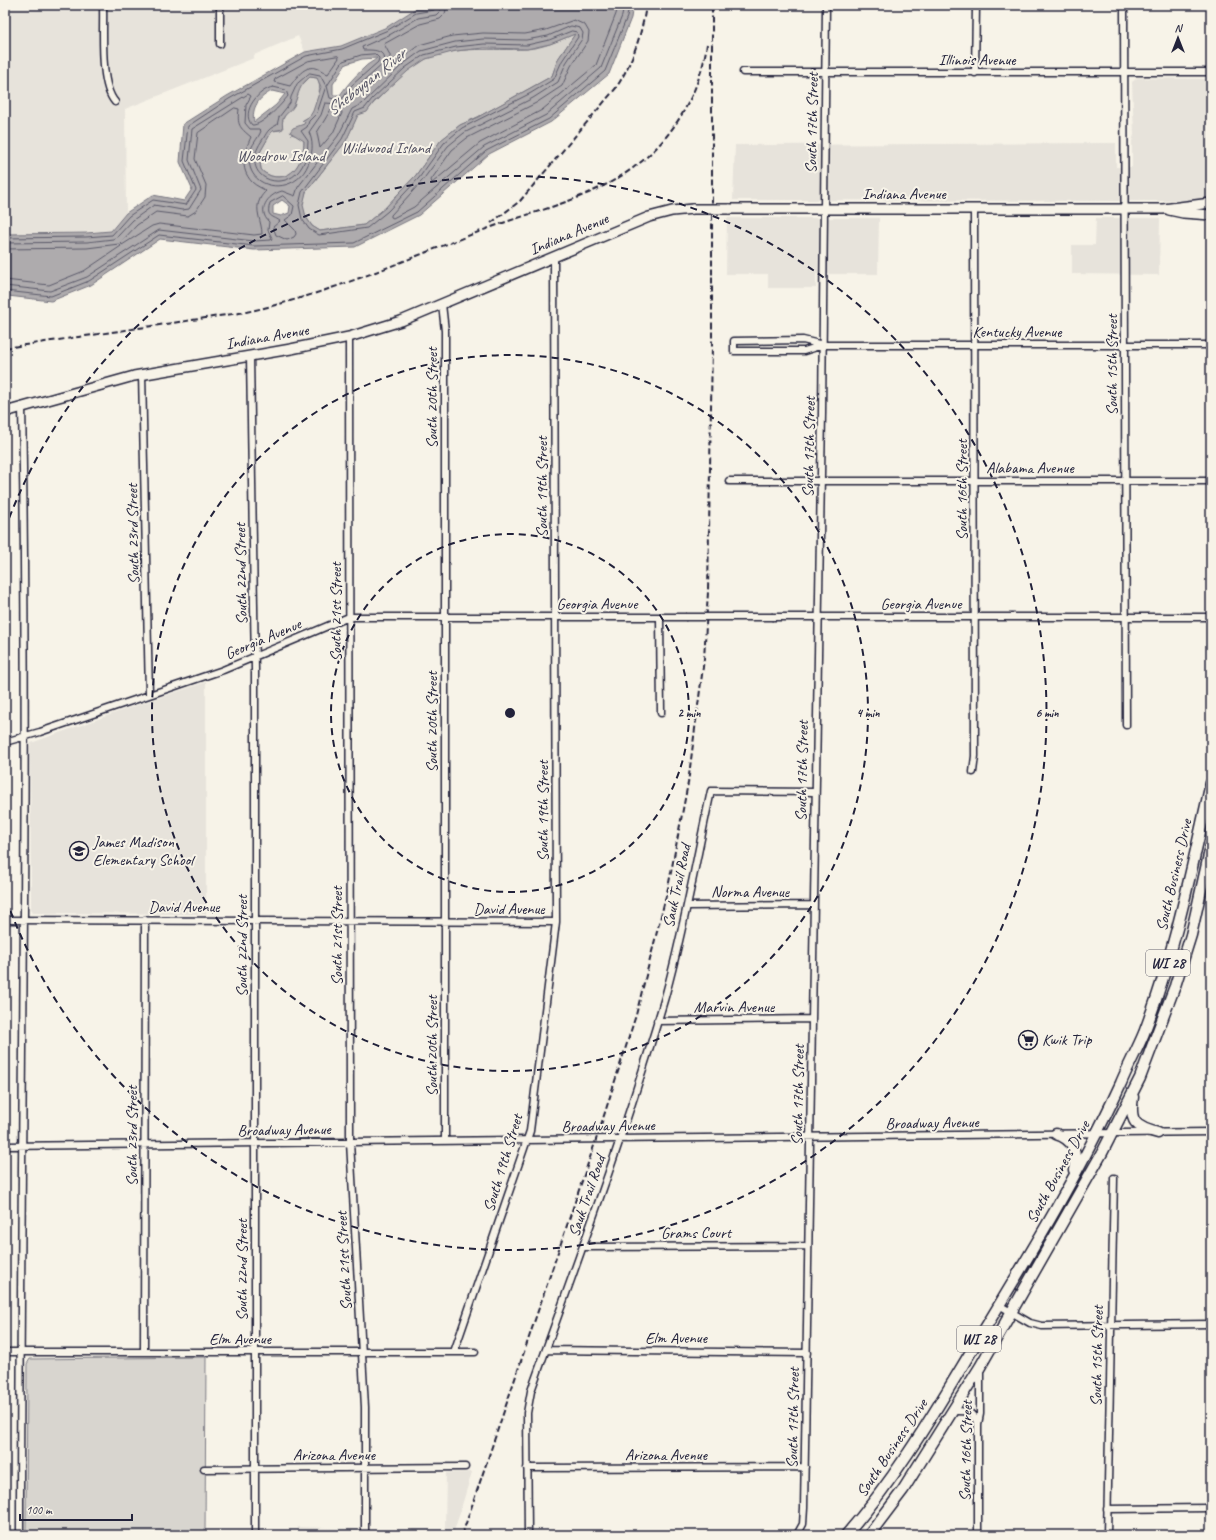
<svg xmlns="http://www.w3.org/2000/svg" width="1216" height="1540" viewBox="0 0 1216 1540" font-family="Caveat,sans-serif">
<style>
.built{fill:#e7e3db}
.green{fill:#d8d5cf;stroke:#7d7c85}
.water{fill:#aeabad;stroke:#76747f;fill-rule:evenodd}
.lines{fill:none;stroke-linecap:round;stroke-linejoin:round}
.shore{stroke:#5a5969;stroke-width:1}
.minor-casing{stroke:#22223b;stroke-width:9}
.secondary-casing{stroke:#22223b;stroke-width:12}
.primary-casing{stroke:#22223b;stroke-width:13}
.minor{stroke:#f7f3e8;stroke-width:6}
.secondary{stroke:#f7f3e8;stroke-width:9}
.primary{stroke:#f7f3e8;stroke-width:10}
.rail{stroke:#22223b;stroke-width:2;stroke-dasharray:6 3;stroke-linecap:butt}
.minor-bridge-casing{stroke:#22223b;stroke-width:9;stroke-linecap:butt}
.secondary-bridge-casing{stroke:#22223b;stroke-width:12;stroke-linecap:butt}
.minor-bridge{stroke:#f7f3e8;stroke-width:6}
.secondary-bridge{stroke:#f7f3e8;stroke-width:9}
.ring{fill:none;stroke:#22223b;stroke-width:2;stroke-dasharray:7 5}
.labels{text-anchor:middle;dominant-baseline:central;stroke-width:4;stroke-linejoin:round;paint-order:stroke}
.shield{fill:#f7f3e8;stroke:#62616f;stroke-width:1}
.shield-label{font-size:15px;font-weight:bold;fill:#22223b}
.street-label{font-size:16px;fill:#22223b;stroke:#f7f3e8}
.park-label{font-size:16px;fill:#504f60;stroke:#f7f3e8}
.poi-label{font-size:16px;fill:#22223b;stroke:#f7f3e8;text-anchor:start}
.water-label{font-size:17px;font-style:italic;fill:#535263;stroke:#f7f3e8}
.centre{fill:#22223b;stroke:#f7f3e8;stroke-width:2}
.ring-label{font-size:12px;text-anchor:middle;font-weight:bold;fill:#22223b;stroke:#f7f3e8;stroke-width:4;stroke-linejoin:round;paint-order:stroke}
</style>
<rect width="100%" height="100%" fill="#f7f3e8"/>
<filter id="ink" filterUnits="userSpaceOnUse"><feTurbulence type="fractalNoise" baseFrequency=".025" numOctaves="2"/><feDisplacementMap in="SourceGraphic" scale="8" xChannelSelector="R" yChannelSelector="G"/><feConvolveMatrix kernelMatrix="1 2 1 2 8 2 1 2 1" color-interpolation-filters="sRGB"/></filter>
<g filter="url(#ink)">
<path class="built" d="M5,5H446L415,9L387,27L341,46L305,52L298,36L254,55V58L125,109L126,213L111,231L21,234H5Z
M1137,78L1211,79V198L1177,201L733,200L735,145L1116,143V167H1132V141L1134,135L1132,82Z
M727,218H879L878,274H816V288H768V274H726Z
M1096,218H1160L1159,275L1072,274V245H1095Z
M206,682V914L33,913L31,909L30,747L31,743L140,704Z
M472,1472L453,1535H412V1529H445L446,1473Z
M298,1527L358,1529L357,1535H298Z"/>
<path class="green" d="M576,33L558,59L552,76L478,117L460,125L441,140L416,175L385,208L364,225L320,231L312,226L306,217L302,205L306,192L346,141L358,114C370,111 369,107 377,100C391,86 407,67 426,59C459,45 492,51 526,49C544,48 560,40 576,33Z
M310,77L317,78C323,84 317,110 310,116C308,118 304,119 302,121L305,122V124L291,134L301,137L304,141C304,159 294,182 271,176C267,174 263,173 261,169L259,154L272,131L281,130L283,119L287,112L294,106L300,87Z
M206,1357L205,1535H26L27,1364L30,1359Z"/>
<path class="water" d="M446,5H633L631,18L609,74L551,122L489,154L419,215L355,247L254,250L160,239L91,285L51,301L8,296L5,293V234L86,233L111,231L126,213L153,195L184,201L192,189L180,162L183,124L227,96L305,52L341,46L387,27L415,9ZM575,34L558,59L552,76L478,117L460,125L441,140L416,175L385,208L364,225L320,231L312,226L306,217L303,205L306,192L346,141L358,115L367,112L374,102L408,71L426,59L456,51L484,48L527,49L550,44ZM377,58C373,62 367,64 364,68C355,76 347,85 340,95H333V84L346,64L362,59ZM310,77L317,78L321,87L313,111L310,116L302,121L305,122L304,124L293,128L290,132L304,141C304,159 294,182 271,176C267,174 263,173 261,169L259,154L272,131L283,129C280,112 290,115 294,105C299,93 299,85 310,77ZM272,91L285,94L276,105L254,122C251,108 259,97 272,91ZM282,200L290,206L289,213L281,216L273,214V206Z"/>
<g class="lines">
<path class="shore" d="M447,5L445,14L440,19L420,24L384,44L390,55V64L393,65L419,45L452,36L483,33L525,34L546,30L574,20L585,25L589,32L588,41L571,66L562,86L536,103L467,138L452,150L431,180L432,183L480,143L542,110L596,65L616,14L618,5
M572,31L577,32L578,37L562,61L554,79L531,93L462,128L444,143L419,178L388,211L367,228L319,235L309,229L302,219L299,205L302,192L342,139L355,112L365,108L372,99L405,68L424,55L456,47L484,44L527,45L549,40Z
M375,54L379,58L378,62L352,85L343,98L334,99L330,98L327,86L343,61L361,55Z
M338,56L339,58L328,74C324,73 321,69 316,68C304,65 296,78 290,86L274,82L275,79L308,61Z
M310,73L320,75L326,86L317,113L309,121L307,127L301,131L308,141C308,203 233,185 261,142C268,132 266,130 277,125L279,117L290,103L291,97L297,84Z
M273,87L286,90L288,96C282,104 262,126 252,125C240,112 259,89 273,87Z
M235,108L239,109C237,125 239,127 251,137C244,152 239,168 252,182C256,186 262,188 266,191C264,193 261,196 260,199C254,210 262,222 262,234L254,235L159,224L152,226L122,245L121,242L137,225L156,212L188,216L196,211L205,197L206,185L195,159L198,133Z
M331,110H341L342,113L333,133L320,148L317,133Z
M283,196L294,206L292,215L285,220L295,230L296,234L294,237L287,240L276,235L273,227L280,221C271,215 266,217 270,203Z
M5,238L86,237L112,235L129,216L153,200L186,205L196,190L184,161L188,126L229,99L306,56L342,49L388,30L416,13L434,10L436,5
M5,243L87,242L113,239L118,236L133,220L154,205L182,210L189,209L201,190L189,160L192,129L248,94L251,96L246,105L245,123L250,129H259L261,131C258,139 251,145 250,153C242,191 299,200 310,159C313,149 313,142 309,132L321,115L325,103L340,104L345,103L356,88L383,64C387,49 373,50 363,50L362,47L391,34L418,18L436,15L440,11L441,5
M5,249L87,248L119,244L121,246L84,271L49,285L5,280
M5,286L50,291L87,277L159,230L254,241L271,240L272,238L268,230L269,222C257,210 267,195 282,191L295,196L298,187L338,136L352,109L362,104L402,65L421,51L455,42L483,39L526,40L548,36L571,26L580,28L583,33L582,39L566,63L558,82L533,98L464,133L448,146L422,181L391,215V217L393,218L414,207L484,147L546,115L601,68L622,16L624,5
M5,291L51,296L89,281L159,235L254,246L354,243L417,212L486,151L549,119L605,71L627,17L629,5"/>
<g class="minor-casing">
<path id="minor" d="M103,5C104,29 99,84 115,102
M1124,5L1126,725
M220,44V5
M743,72H1211
M975,73L976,5
M442,304L445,331V1141
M349,337L350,1142L365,1407V1535
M823,345L804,351H734V341L803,340L823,345H1211
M250,356L255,669V1535
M142,374L149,694
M729,481H1211
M773,617H1211
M660,618L661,713
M5,742L40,732L223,670L349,617H685
M973,772L975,756L974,209
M687,906L813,905
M5,920L556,922
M657,1021L812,1019
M5,1146L1211,1132
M584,1247L808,1246
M999,1305L1030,1323L1042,1326L1211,1324
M546,1350L807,1353
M5,1352H475
M144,1352L145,920
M454,1352L530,1131L556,922L554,256
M953,1411C968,1411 971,1410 978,1424
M527,1468L805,1467
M204,1469L465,1467
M1107,1509L1211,1508
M20,1535C20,1159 29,783 22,406
M528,1535L527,1413L531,1391C578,1260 626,1130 665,997C684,929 696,860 711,791L815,792
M797,1535L803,1524L804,1508L822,413L826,5
M978,1535V1424L980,1414V1369
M1107,1535L1114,1178"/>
</g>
<g class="secondary-casing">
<path id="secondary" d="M729,209H1163L1211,203
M1169,210L1183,213L1211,215
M5,412L134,376L291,349L349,337L401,321L649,217L672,211L693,209"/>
</g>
<g class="primary-casing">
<path id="primary" d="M1133,1097C1129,1122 1135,1127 1158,1133
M1056,1134C1075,1140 1077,1152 1074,1170
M846,1535C900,1474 939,1404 981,1335C1031,1253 1081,1170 1121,1083C1128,1066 1137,1050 1144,1033C1175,952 1192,867 1211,783
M869,1535L903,1490L980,1367L1102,1153L1140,1078L1175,986L1191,935L1211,846"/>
</g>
<use href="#minor" class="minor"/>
<use href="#secondary" class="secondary"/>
<use href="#primary" class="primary"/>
<path class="rail" d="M491,223L520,201L616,88C632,63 642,35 646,5
M5,348L246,312C331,294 408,258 489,228C537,210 591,199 633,168C673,139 700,93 707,44
M462,1535L600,1128L636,1015L668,888L688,783L704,659L708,592L712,345V5"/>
<g class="minor-bridge-casing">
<path id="minor-bridge" d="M685,617H773"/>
</g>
<g class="secondary-bridge-casing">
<path id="secondary-bridge" d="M693,209H729"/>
</g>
<use href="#minor-bridge" class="minor-bridge"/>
<use href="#secondary-bridge" class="secondary-bridge"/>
</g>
</g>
<g class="ring">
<circle cx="510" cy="713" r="179"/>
<circle cx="510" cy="713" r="358"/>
<path d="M5 529A537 537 0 1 1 5 897"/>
</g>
<defs>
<g id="school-ring" transform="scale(1)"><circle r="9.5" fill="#f7f3e8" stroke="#22223b" stroke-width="1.5"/><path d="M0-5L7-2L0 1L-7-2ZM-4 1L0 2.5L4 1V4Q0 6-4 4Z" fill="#22223b"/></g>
<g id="supermarket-ring" transform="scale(1)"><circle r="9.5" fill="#f7f3e8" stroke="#22223b" stroke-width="1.5"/><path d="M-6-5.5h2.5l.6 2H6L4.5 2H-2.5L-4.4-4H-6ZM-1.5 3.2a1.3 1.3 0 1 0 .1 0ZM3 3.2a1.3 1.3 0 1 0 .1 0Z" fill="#22223b"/></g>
</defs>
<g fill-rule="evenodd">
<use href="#school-ring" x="79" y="851"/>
<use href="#supermarket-ring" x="1028" y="1040"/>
</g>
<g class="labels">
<g class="shield">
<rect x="1146" y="950" width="44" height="26" rx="3"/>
<rect x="957" y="1326" width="44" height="26" rx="3"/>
</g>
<g class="shield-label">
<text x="1168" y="963">WI 28</text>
<text x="979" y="1339">WI 28</text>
</g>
<g class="street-label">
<text x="977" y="60">Illinois Avenue</text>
<text transform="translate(812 123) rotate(-89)">South 17th Street</text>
<text x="904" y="194">Indiana Avenue</text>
<text transform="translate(569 234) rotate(-23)">Indiana Avenue</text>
<text x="1017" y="332">Kentucky Avenue</text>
<text transform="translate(267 337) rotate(-10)">Indiana Avenue</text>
<text transform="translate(1112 365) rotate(-90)">South 15th Street</text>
<text transform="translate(432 398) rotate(-90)">South 20th Street</text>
<text transform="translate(809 447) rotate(-89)">South 17th Street</text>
<text x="1030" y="468">Alabama Avenue</text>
<text transform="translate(542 487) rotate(-90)">South 19th Street</text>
<text transform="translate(962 490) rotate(-90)">South 16th Street</text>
<text transform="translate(133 534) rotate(-91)">South 23rd Street</text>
<text transform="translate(241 574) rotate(-91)">South 22nd Street</text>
<text x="597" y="604">Georgia Avenue</text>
<text x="921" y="604">Georgia Avenue</text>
<text transform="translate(336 612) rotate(-90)">South 21st Street</text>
<text transform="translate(263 639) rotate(-23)">Georgia Avenue</text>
<text transform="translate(432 722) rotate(-90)">South 20th Street</text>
<text transform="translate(802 771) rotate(-89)">South 17th Street</text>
<text transform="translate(543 811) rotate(-90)">South 19th Street</text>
<text transform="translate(1174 875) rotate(-77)">South Business Drive</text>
<text transform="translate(677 886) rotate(-78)">Sauk Trail Road</text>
<text x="750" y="892">Norma Avenue</text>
<text x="184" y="907">David Avenue</text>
<text x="509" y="909">David Avenue</text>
<text transform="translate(337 936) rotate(-90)">South 21st Street</text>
<text transform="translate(242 946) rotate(-90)">South 22nd Street</text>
<text x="734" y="1007">Marvin Avenue</text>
<text transform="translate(432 1046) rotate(-90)">South 20th Street</text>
<text transform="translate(798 1095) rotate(-89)">South 17th Street</text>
<text transform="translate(932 1123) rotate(-1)">Broadway Avenue</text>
<text transform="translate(608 1126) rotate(-1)">Broadway Avenue</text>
<text transform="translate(284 1130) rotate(-1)">Broadway Avenue</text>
<text transform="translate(132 1136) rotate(-90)">South 23rd Street</text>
<text transform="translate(503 1163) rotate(-73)">South 19th Street</text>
<text transform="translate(1058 1172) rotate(-61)">South Business Drive</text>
<text transform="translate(587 1196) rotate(-71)">Sauk Trail Road</text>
<text x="696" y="1233">Grams Court</text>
<text transform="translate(344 1261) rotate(-93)">South 21st Street</text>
<text transform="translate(242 1270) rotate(-90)">South 22nd Street</text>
<text x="676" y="1338">Elm Avenue</text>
<text x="240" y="1339">Elm Avenue</text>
<text transform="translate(1097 1356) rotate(-89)">South 15th Street</text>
<text transform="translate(793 1418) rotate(-89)">South 17th Street</text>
<text transform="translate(892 1448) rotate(-56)">South Business Drive</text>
<text transform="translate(966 1451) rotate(-89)">South 16th Street</text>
<text x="334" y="1455">Arizona Avenue</text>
<text x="666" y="1455">Arizona Avenue</text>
</g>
<g class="park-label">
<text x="386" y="148">Wildwood Island</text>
<text x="281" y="156">Woodrow Island</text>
</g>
<g class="poi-label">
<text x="93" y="842">James Madison<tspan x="93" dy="18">Elementary School</tspan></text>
<text x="1042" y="1040">Kwik Trip</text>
</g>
<g class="water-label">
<text transform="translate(366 82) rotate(-39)">Sheboygan River</text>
</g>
</g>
<circle cx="510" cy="713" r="6" class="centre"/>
<g class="ring-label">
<text x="689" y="717">2 min</text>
<text x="868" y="717">4 min</text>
<text x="1047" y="717">6 min</text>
</g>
<rect width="1216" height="1540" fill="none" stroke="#f7f3e8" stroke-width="20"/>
<rect x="10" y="10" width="1196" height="1520" fill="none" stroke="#22223b" stroke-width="1.5" filter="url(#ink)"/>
<g transform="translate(1178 38)" stroke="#f7f3e8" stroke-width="3" paint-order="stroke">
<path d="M0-3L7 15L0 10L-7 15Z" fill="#22223b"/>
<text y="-6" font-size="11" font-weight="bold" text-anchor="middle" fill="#22223b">N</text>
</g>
<path d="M20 1514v6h112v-6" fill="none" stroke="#22223b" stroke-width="2"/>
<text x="26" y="1514" font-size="12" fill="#22223b" stroke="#f7f3e8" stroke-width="3" paint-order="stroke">100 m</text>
</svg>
